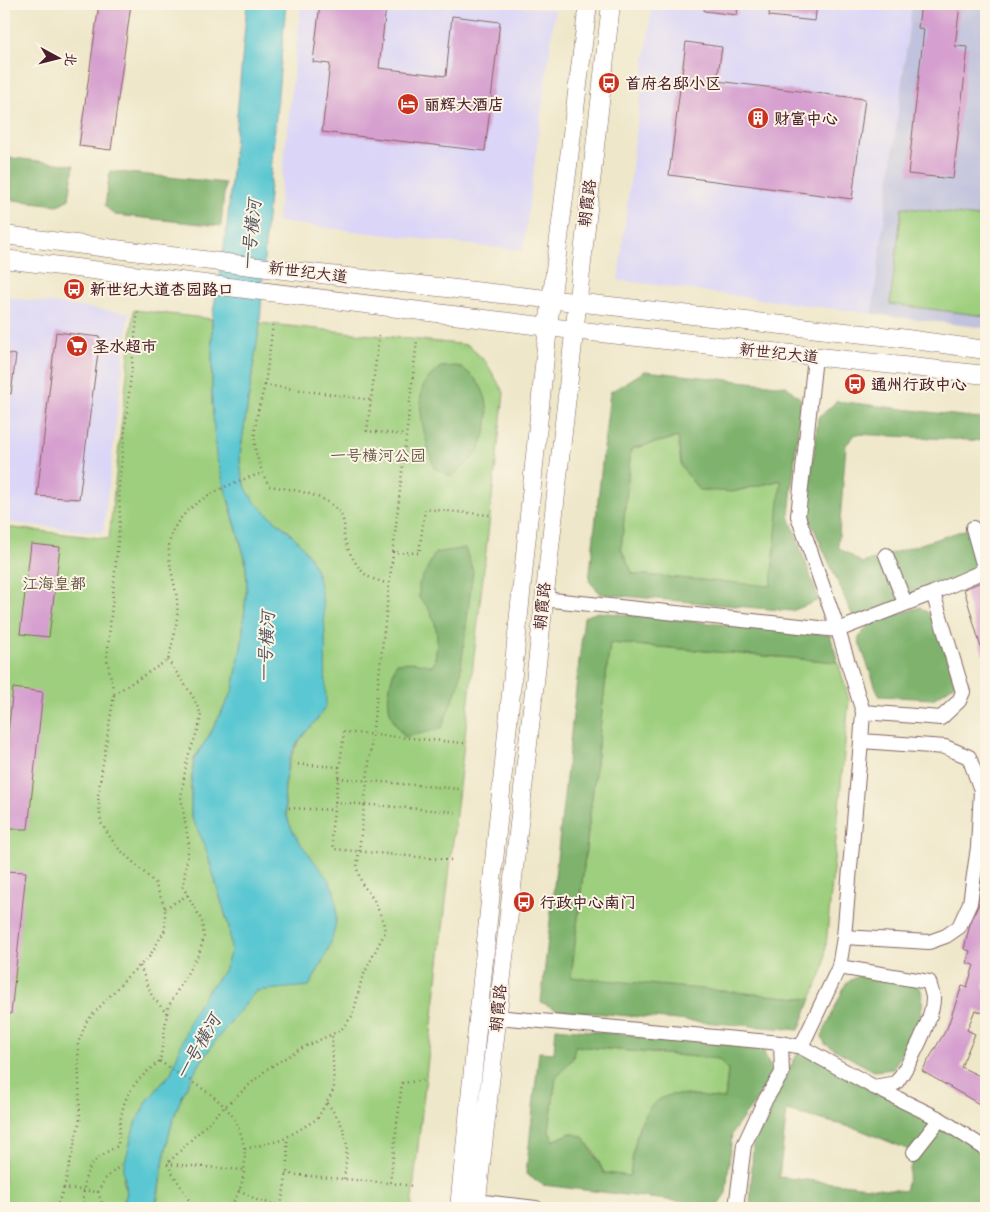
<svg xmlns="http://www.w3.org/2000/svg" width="990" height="1212" viewBox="0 0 990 1212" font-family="Sriracha,'LXGW WenKai TC',sans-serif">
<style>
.built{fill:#dbd6f7}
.industrial{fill:#c1c2dd}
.green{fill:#9ecf7e;stroke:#747754}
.forest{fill:#7eb26d;stroke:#64684c;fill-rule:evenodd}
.water{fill:#5ac7d2;stroke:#52737e}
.building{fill:#d59fcf}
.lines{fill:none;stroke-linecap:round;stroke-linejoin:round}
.minor-casing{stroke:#836562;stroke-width:16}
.major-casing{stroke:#836562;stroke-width:19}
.path{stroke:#836562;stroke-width:2.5;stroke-dasharray:1 4;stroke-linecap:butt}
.minor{stroke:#fff;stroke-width:14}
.major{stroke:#fff;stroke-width:18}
.labels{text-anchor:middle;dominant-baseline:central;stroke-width:4;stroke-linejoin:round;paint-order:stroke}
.poi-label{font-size:16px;font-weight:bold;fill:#4a1f2b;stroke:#fcf5e5;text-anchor:start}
.street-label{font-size:16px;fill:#4a1f2b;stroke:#fcf5e5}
.park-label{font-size:16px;fill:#635444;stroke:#fcf5e5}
.water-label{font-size:18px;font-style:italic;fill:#4f515d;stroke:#fcf5e5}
</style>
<rect width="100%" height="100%" fill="#fcf5e5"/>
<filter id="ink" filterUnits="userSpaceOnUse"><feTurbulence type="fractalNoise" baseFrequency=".02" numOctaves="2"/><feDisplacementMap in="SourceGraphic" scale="10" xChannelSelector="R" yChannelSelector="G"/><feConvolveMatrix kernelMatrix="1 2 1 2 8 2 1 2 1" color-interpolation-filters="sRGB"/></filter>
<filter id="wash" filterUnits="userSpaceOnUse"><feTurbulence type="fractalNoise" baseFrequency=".0096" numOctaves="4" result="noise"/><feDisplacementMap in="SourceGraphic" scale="20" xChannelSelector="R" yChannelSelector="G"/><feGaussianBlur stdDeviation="1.12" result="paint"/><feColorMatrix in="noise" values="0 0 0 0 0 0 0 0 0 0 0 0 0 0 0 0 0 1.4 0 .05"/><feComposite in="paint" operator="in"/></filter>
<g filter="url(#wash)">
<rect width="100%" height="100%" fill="#eee7c9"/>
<path class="built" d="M301,4H493L555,10L523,251L277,222Z
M652,4H912L872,314L618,280Z
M4,297L129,313L103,533L4,522Z"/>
<path class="industrial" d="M912,4H986V328L872,314Z"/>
<path class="green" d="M986,152V316L890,304L902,207L978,217Z
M134,310L212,319V403L226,493L245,558L247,582L242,642L233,690L209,736L194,759L191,786V816L204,843L229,927L231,951L224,971L206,993L171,1073L148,1100L123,1179L127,1193L121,1208H4V527L109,539Z
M260,323L468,345L486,362L504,393L411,1208H156C162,1176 165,1142 176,1111C193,1065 225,1028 256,990L310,985L334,891C323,873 302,852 294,835C278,803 283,760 305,733L289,531C258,508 239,496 240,454Z
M679,437L681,466L732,492L782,480L771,587L633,574L621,549L631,449Z
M610,643L838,662L849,700L824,967L811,999L571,978Z
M574,1046L719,1059L728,1070L725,1099L671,1095L639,1124L630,1176L604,1173L593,1150L571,1133L553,1141L549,1131L556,1078L573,1058Z"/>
<path class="forest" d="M4,157L74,165L69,199L58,205L4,199Z
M110,171L225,183L221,226L115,215L105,206Z
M457,366C492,381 495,422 477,452C471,461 459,469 452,477L434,468C428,447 414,406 424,384C427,378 435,372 440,367Z
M645,371L786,386L801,399L789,516L819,600L792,611L601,594L589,581L610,392ZM678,437L681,466L699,490L732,492L781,480L771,586L633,574L621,549L631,449Z
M837,401L986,419V441L856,434L846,445L838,547L862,563L986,523V571L855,621L807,513L818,418Z
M465,548L473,571L459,684L441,729L405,737C382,711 387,693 396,663L414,662L433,666C440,642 439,615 419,598V584L435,553Z
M920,607L936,619L955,684L933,699L879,696L858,639L869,624Z
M598,612L830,635L838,662L610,643L571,977L811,999L799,1030L557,1010L541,1002L584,617Z
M858,976L919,985C932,1012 905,1046 893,1069L874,1071L825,1044L822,1036L846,983Z
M556,1028L762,1047L772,1072L759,1096L732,1133L726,1193L717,1206L543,1185L526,1174L539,1052L554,1053ZM575,1046L719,1059L728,1070L725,1099C710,1098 686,1093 671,1095C638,1101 633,1150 630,1176L604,1173L584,1137L571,1133L553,1141L549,1131L556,1078L573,1058Z
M801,1047L986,1149V1208H750L753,1144L770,1106ZM787,1111L858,1129L914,1152L905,1191L779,1177Z"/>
<path class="water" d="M247,4H286L266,228L260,323L240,454C239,514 283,513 309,556C330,589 324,664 326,704C320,720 307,729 297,743C286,758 283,788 285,806C287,826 299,842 311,857C318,867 331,880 334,892C343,926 326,957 309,986L256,991C225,1028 193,1065 176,1111C165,1142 162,1176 155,1208H121L127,1193L123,1170L135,1123L148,1100L171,1073L192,1015L206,993L224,971L231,951L229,927L204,843L191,816V786L194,759L209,736L233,690L242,642L247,582L245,558L216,456L212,403V319L227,227Z"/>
<g id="blocks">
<path class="building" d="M99,4H131L111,150L79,146Z
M320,4H361L386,7L379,68L446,76L452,16L500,22L485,151L322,132L330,64L313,62Z
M705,4H738L737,15L704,11Z
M770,4H817L815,21L769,16Z
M921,4H960L955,46L968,47L953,179L908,174L924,29L918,28Z
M686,42L722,47L717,81L865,99L852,199L669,175Z
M56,332L100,337L79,499L37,496Z
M4,353L16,355L11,394L4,393Z
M31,544L60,547L49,637L20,634Z
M986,580V654L983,655L964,589Z
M13,688L43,692L28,829H4V768Z
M4,871L26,872L11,1014H4Z
M983,874L986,875V976L983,987L986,988V1014L975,1010L967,1030L975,1034L961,1067L986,1079V1108L922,1071L947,1028L962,986L967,987L974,965L967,963L970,951L964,949L970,924L979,904Z"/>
</g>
</g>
<g filter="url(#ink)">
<use href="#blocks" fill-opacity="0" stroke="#836562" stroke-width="1"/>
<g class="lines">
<g class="minor-casing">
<path id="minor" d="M815,357L798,516L838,630L933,593L963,692L959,701L941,718L863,712
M973,528L985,571
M886,555L905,603
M933,593L986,570
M844,937L861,741
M497,1017L781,1043L801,1047L839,967L844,937L929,942L946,936L959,927L970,903L978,847L981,790L969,757L945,747L861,741L863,712L838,630L543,599
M801,1047L874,1087L896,1083C909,1065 934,1018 933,997C932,992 930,986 929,982L839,967
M874,1087L940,1119L986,1149
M914,1152L940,1119
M467,1200L536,1208
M736,1208L744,1145L764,1102L782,1073L781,1043"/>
</g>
<g class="major-casing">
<path id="major" d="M4,235L275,269L900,338L986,350
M4,259L573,330L986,375
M459,1208L548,327L588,4
M476,1208L611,4"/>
</g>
<path class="path" d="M273,325L265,385L371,400
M379,336L367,431L406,435
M265,385C253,428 248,445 269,486C291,489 336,495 343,520C345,525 344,531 344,536C346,547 355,565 364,573C369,579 381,581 388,584
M393,552L417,340
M114,694L168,660C173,641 179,620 177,600C175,583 168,564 169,547C171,506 229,483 263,473
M293,764L339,767
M338,778L459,789
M335,802L456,812
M289,808L334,810
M451,860L334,849L331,835L344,732L464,743
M165,908L188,895
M140,966L152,996L167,1014
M160,1061C180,1077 205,1087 223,1105C250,1130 252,1180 229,1208
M327,1103C351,1134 348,1142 344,1180
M245,1149L282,1140L317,1119L334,1089L332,1035
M167,1164L244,1170
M121,1165L105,1179L98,1192L64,1188L80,1120L78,1043L87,1021L128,976L149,957L165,930V908L155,883L116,846L101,823L98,795L114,694L107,658L120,519L119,485L138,310
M286,1174L390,1183L402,1083L426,1080
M390,1183L413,1186
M239,1190L257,1200L281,1206L288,1166L287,1138
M98,1192L102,1204L106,1208
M56,1208L64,1188
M84,1208C82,1174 87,1161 118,1146C121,1102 124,1089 160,1061L168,1007L199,953L204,938L202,921L183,887L189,845L181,797L187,759L199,727L201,714L192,695L168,660
M194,1208L167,1164L219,1112L267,1069L300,1049L341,1030L353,1015L362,978L385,932L383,921L374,900L362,884L357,869L393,552L419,553L425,509L490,515"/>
<use href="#minor" class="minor"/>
<use href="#major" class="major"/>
</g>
</g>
<defs>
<g id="bus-disc" transform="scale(1.125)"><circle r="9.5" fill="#c8321e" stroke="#fcf5e5"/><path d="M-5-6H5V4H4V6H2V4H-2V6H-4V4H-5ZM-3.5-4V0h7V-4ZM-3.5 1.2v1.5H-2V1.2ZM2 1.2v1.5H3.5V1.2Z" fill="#fff"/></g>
<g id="hotel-disc" transform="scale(1.125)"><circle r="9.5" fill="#c8321e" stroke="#fcf5e5"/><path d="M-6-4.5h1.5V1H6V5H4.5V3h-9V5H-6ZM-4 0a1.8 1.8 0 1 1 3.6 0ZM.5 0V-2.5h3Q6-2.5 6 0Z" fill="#fff"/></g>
<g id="building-disc" transform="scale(1.125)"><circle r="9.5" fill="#c8321e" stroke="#fcf5e5"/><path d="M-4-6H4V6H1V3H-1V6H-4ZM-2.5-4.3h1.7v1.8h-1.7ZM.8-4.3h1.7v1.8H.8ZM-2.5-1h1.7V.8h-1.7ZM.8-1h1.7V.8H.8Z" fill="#fff"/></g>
<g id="supermarket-disc" transform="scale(1.125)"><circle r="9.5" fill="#c8321e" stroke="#fcf5e5"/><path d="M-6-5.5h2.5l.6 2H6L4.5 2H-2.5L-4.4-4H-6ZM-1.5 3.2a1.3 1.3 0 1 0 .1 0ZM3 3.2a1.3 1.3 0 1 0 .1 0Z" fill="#fff"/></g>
</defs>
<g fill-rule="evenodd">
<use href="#bus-disc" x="609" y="83"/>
<use href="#hotel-disc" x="408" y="104"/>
<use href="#building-disc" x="758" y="118"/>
<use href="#bus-disc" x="74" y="289"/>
<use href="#supermarket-disc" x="77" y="346"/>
<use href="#bus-disc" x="855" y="384"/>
<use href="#bus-disc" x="524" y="902"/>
</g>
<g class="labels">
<g class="poi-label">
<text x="625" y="83">首府名邸小区</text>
<text x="424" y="104">丽辉大酒店</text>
<text x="774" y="118">财富中心</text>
<text x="90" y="289">新世纪大道杏园路口</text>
<text x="93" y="346">圣水超市</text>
<text x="871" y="384">通州行政中心</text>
<text x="540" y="902">行政中心南门</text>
</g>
<g class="street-label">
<text transform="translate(587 203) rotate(-83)">朝霞路</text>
<text transform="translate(308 272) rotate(7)">新世纪大道</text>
<text transform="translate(779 353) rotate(6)">新世纪大道</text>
<text transform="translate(542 606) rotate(-84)">朝霞路</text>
<text transform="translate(498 1008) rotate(-84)">朝霞路</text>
</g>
<g class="park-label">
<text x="378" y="455">一号横河公园</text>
<text x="54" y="583">江海皇都</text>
</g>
<g class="water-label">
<text transform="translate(251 235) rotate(-84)">一号横河</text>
<text transform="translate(266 647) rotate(-87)">一号横河</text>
<text transform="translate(198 1047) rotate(-60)">一号横河</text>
</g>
</g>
<rect width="990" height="1212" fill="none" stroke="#fcf5e5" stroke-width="20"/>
<g transform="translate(58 58) rotate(97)" stroke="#fcf5e5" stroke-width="4" paint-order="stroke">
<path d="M0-4L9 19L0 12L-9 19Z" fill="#4a1f2b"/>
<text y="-8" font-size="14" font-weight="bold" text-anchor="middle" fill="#4a1f2b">北</text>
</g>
</svg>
